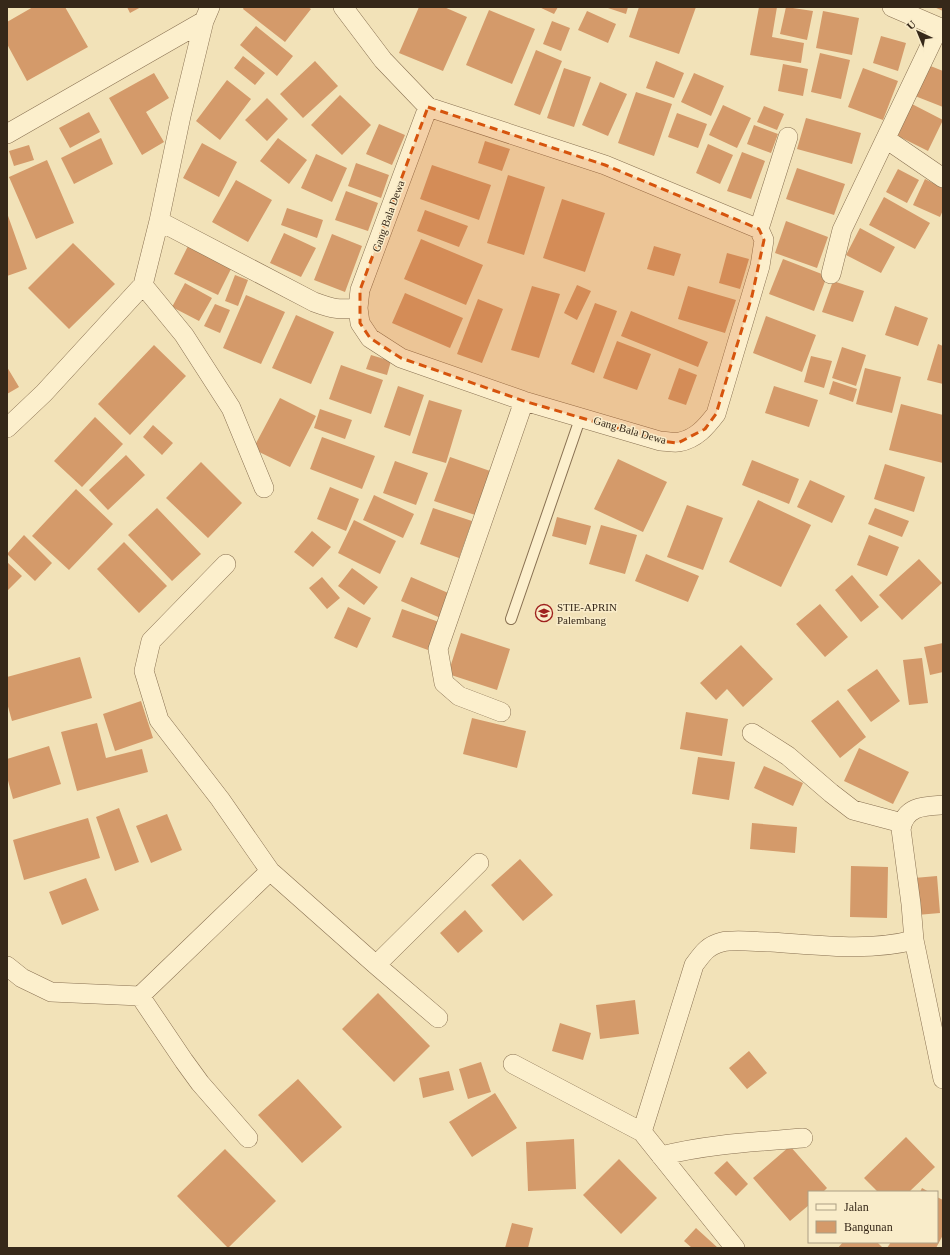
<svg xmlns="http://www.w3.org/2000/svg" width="950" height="1255" viewBox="0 0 950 1255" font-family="Georgia,serif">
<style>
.building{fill:#d49a6a}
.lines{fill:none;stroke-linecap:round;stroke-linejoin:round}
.lane-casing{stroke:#897152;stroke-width:12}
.street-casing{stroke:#897152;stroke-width:20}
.lane{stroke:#fcefcc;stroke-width:10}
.street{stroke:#fcefcc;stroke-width:19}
.marked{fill:#d6540d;fill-opacity:0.2;stroke:#d6540d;stroke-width:3;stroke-dasharray:8 5;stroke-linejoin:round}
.labels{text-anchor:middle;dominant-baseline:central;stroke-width:3;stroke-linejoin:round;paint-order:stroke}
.street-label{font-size:11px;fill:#362819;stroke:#f9ecc9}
.poi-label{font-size:11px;fill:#362819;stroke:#f9ecc9;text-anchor:start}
</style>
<rect width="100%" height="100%" fill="#f2e2b8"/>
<path class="building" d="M33,7H65L88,47L27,81L7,44V22Z
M127,7H141L130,13Z
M244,7H308L311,9L285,42L243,9Z
M419,7H444L467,17L443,71L399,53Z
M539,7H558L554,14Z
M605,7H628L626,14Z
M639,7H696L679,54L629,37Z
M759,7H777L772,37L804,43L801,63L750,55Z
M786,7L813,11L807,40L780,34Z
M934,7H943V11Z
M489,10L535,29L512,84L466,65Z
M587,11L616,24L608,43L578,30Z
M823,11L859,18L852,55L816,48Z
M552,21L570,28L561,51L543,44Z
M256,26L293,56L277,76L240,45Z
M881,36L906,43L898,71L873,63Z
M536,50L562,61L540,115L514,105Z
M820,53L850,60L841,99L811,92Z
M243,56L265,73L255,85L234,68Z
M315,61L338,86L303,118L280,94Z
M656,61L684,73L674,98L646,88Z
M783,64L808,69L803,96L778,91Z
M928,65L943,71V107L915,96Z
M564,68L591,77L574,127L547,118Z
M863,68L898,81L883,120L848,107Z
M154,73L169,98L146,112L164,142L142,155L109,98Z
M694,73L724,86L711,116L681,102Z
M227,80L251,99L220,140L196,121Z
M600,82L627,94L608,136L582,125Z
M636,92L672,104L654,156L618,143Z
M340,95L371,125L342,155L311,125Z
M267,98L288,119L267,141L245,120Z
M910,103L943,120L928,151L894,134Z
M723,105L751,118L737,148L709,135Z
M764,106L784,114L777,130L757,122Z
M89,112L100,132L70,148L59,128Z
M677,113L707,124L698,148L668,137Z
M806,118L861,133L852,164L797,149Z
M379,124L405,135L392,165L366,154Z
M754,125L778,134L771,153L747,144Z
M101,138L113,164L74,184L61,158Z
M278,138L307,160L289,184L260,161Z
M485,141L510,149L502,171L478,163Z
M202,143L237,162L219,197L183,178Z
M708,144L733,155L720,184L696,173Z
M29,145L34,160L14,166L9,151Z
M742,152L765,161L751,199L727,191Z
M316,154L347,168L332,202L301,188Z
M47,160L74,223L36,239L9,177Z
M356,163L389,175L381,198L348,186Z
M432,165L491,185L479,220L420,199Z
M797,168L845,184L834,215L786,199Z
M898,169L919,180L907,203L886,192Z
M508,175L545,187L524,255L487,243Z
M925,179L943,188V210L940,217L913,205Z
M236,180L272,200L248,242L212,222Z
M346,191L378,203L368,231L335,220Z
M884,197L930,223L915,249L869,225Z
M562,199L605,213L585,272L543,258Z
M287,208L323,220L317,238L281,225Z
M425,210L468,226L459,247L417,231Z
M7,213L27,269L7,276Z
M786,221L828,237L817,268L775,253Z
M860,228L895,247L881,273L846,255Z
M284,233L316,248L301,277L270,263Z
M332,234L362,246L345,292L314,280Z
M421,239L483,265L466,305L404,279Z
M73,243L115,284L69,329L28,288Z
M189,244L233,265L218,295L174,274Z
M654,246L681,254L674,276L647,269Z
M727,253L749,259L740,289L719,283Z
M783,259L827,276L814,311L769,294Z
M235,275L248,280L238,306L225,301Z
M833,281L864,291L853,322L822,312Z
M185,283L212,298L199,321L172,307Z
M577,285L591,291L577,320L564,313Z
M532,286L560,294L539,358L511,350Z
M688,286L736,300L725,333L678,319Z
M405,293L463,318L450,348L392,323Z
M246,295L285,312L261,364L223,348Z
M478,299L503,309L482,363L457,354Z
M595,303L617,311L594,373L571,364Z
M215,304L230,310L220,333L204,326Z
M895,306L928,318L918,346L885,335Z
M631,311L708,342L698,367L621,336Z
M296,315L334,332L311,384L272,368Z
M766,316L816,335L802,372L753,353Z
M617,341L651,354L637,390L603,378Z
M938,344L943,346V384L927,380Z
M154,345L186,376L130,435L98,404Z
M842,347L866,355L856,386L832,378Z
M371,355L391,361L387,375L366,369Z
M811,356L832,361L824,388L804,382Z
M341,365L383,380L371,414L329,399Z
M7,367L19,387L7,394Z
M679,368L697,375L686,405L668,399Z
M865,368L901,377L892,413L856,404Z
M833,381L857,389L853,402L829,394Z
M398,386L424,395L410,436L384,427Z
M774,386L818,400L809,427L765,413Z
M280,398L316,416L290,467L253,449Z
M429,400L462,410L446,463L412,453Z
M901,404L943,415V463L889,450Z
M320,409L352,420L345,439L314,428Z
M95,417L123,444L82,487L54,461Z
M153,425L173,443L162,455L143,437Z
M322,437L375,456L362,489L310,469Z
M126,455L145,475L108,510L89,490Z
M450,457L493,472L478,516L434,501Z
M618,459L667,482L643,532L594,509Z
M752,460L799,479L789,504L742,485Z
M395,461L428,473L416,505L383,493Z
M201,462L242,503L208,538L166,498Z
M885,464L925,477L914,512L874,499Z
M810,480L845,496L832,523L797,507Z
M330,487L359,499L346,531L317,519Z
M76,489L113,524L69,570L32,536Z
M374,495L414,514L403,538L363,520Z
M758,500L811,525L781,587L729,562Z
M687,505L723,518L703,570L667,557Z
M157,508L201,554L172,581L128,535Z
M433,508L472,521L459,558L420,544Z
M875,508L909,521L902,537L868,524Z
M557,517L591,526L586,545L552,536Z
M354,520L396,541L380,574L338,553Z
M601,525L637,535L625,574L589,564Z
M312,531L331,547L313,567L294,552Z
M24,535L52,563L35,581L7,554Z
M869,535L899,547L887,576L857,565Z
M124,542L167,586L139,613L97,569Z
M646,554L699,576L688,602L635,581Z
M919,559L942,583L902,620L879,595Z
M7,562L22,576L7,591Z
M352,568L378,587L364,605L338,586Z
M852,575L879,607L861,622L835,590Z
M322,577L340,598L327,609L309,588Z
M411,577L453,595L443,619L401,601Z
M820,604L848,637L825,657L796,624Z
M348,607L371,618L357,648L334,638Z
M402,609L439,622L428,650L392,637Z
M461,633L510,649L497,690L448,674Z
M943,643V672L930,675L924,647Z
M741,645L773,679L743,707L727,689L716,700L700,683Z
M80,657L92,698L12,721L7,703V677Z
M922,658L928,703L909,705L903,660Z
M877,669L900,701L871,722L847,690Z
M838,700L866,737L840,758L811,721Z
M141,701L153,738L115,751L103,714Z
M686,712L728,719L722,756L680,749Z
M472,718L526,731L517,768L463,754Z
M97,723L106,758L142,749L148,772L77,791L61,732Z
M49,746L61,784L13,799L7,777V759Z
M859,748L909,772L893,804L844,781Z
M698,757L735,762L729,800L692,794Z
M764,766L803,783L793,806L754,788Z
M119,808L139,862L115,871L96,817Z
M167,814L182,850L151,863L136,826Z
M88,818L100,858L24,880L13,840Z
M752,823L797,827L795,853L750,849Z
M520,859L553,895L523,921L491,885Z
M851,866L888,867L887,918L850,917Z
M937,876L940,913L917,915L914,878Z
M86,878L99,910L62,925L49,892Z
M465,910L483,931L458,953L440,933Z
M378,993L430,1046L394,1082L342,1029Z
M635,1000L639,1034L600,1039L596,1005Z
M560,1023L591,1033L583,1060L552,1051Z
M749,1051L767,1073L747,1089L729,1068Z
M481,1062L491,1092L468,1099L459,1069Z
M449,1071L454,1090L423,1098L419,1078Z
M298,1079L342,1127L302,1163L258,1115Z
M495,1093L517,1128L472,1157L449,1122Z
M906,1137L935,1167L909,1192H878L864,1178Z
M574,1139L576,1189L528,1191L526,1142Z
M790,1146L827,1188L823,1192H809V1205L790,1221L753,1178Z
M225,1149L276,1201L228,1248L177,1196Z
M619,1159L657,1198L621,1234L583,1195Z
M727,1161L748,1184L736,1196L714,1173Z
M922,1188L929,1192H920Z
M937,1197L943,1200V1235L936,1248H887L891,1242H937Z
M512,1223L533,1228L528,1248H505Z
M696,1228L718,1248H692L684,1241Z
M843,1242H877L883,1248H838Z"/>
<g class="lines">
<g class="lane-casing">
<path id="lane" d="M511,619L581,416"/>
</g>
<g class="street-casing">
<path id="street" d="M343,7L383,60L428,107L605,165L759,229L764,240L760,266L716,414C706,427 696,439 679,442C673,443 666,441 660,441L524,401L401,358L370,338L360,323L358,308L360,290L428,107
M892,7L943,29
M7,134L204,21
M886,139L943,178
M159,221L314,302C333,309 338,310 358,308
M759,229L788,137
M831,274L842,230L939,27
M143,285L184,335L231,408L264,488
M7,428L44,393L143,285L159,221L181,116L204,21L210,7
M226,564L151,641L144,671L159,720L220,799L270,871
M501,712L459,696L444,683L438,649L524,401
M752,733L788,756L831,793L853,810L902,823
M914,940L943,1079
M376,965L479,863
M7,966L22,978L51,992L140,996L270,871L376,965L438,1018
M140,996L184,1061L200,1083L248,1138
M513,1064L642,1132
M661,1156C707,1144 755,1142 803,1138
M735,1248L642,1132L694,965C703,953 707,946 722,942C734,939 758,942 771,942C818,945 868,952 914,940L911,904L901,829C905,806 924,806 943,805"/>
</g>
<use href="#lane" class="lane"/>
<use href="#street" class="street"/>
</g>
<path class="marked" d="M428,107L605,165L759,229L764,240L752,296L716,414L705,429L678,443L660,441L524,401L401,358L370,338L360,323V290Z"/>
<defs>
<g id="university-ring" transform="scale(0.9)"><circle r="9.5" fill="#f9ecc9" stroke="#9e201d" stroke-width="1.5"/><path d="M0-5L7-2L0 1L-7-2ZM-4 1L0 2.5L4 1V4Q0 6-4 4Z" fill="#9e201d"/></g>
</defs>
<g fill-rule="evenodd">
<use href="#university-ring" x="544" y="613"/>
</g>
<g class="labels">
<g class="street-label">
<text transform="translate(388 216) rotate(-70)">Gang Bala Dewa</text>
<text transform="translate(630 430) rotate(16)">Gang Bala Dewa</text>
</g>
<g class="poi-label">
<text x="557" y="607">STIE-APRIN<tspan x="557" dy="13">Palembang</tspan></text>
</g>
</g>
<rect width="950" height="1255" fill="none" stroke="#362819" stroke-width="16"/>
<rect x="808" y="1191" width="130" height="52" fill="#f9ecc9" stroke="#ab9e83"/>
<rect x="816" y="1204" width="20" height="6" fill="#fcefcc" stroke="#ab9e83"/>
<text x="844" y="1211" font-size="12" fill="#362819">Jalan</text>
<rect x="816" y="1221" width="20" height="12" fill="#d49a6a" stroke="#ab9e83"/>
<text x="844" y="1231" font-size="12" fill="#362819">Bangunan</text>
<g transform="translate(918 32) rotate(316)" stroke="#f9ecc9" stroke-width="3" paint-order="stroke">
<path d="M0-3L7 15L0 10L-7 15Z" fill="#362819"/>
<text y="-6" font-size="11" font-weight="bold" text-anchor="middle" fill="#362819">U</text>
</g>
</svg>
